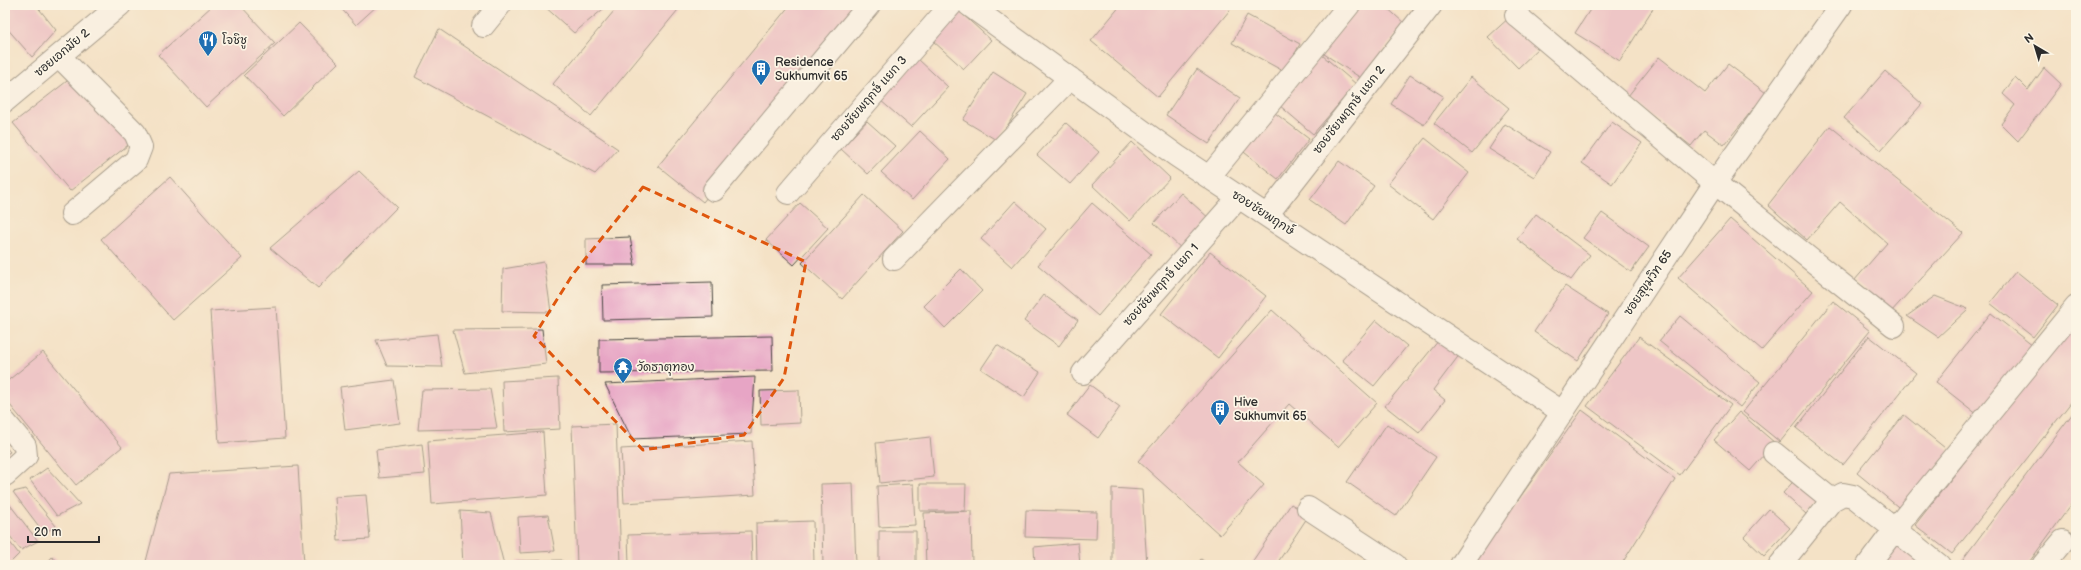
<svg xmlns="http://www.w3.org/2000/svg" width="2081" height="570" viewBox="0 0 2081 570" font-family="'Balsamiq Sans','Playpen Sans Thai',sans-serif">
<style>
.building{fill:#e7a5c5}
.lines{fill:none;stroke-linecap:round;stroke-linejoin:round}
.minor-casing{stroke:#494642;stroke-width:24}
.minor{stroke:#fff;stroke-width:22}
.marked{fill:none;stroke:#df570e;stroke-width:3;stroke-dasharray:8 5;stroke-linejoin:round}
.labels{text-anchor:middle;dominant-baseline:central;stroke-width:3.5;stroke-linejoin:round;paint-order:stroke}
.poi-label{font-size:12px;fill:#2b2b2b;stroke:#fcf5e5;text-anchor:start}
.street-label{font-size:12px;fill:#2b2b2b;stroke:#fcf5e5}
</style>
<rect width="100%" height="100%" fill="#fcf5e5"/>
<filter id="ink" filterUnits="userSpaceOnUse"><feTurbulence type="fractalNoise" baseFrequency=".025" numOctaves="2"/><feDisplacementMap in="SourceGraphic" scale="8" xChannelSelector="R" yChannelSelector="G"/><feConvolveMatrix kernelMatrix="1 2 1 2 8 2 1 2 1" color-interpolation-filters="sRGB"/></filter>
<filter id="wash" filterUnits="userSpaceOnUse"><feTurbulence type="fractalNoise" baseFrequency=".012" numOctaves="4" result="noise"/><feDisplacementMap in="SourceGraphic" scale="16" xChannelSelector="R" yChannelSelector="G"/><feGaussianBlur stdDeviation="0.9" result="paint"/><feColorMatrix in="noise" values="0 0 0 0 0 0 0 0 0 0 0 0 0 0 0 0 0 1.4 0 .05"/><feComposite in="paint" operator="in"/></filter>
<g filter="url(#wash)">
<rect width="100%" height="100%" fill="#f4e2c6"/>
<g id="blocks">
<path class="building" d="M5,5H36L56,30L32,57L5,26Z
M213,5H240L275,43L206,107L158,55Z
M338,5H378L356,25Z
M543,5H608L574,33Z
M619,5H682L591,116L553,84Z
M790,5H864L703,202L658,166Z
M1121,5H1234L1158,97L1091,41Z
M1362,5H1384L1405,24L1361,78L1321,52Z
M1409,5H1421L1415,11Z
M1593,5H1655L1620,61L1575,33Z
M960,12L991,40L964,69L933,41Z
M1247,15L1300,44L1285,72L1232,43Z
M1512,15L1541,46L1518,68L1488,37Z
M299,23L338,63L283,116L244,75Z
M439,29L618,149L595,174L415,77Z
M1322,55L1356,84L1313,134L1279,105Z
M1659,57L1705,93L1728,64L1766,93L1724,145L1704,130L1691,146L1628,96Z
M918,59L948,87L911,127L880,100Z
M2044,68L2061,84L2018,141L2001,124L2015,105L2003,94L2015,77L2028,90Z
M1197,69L1240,98L1209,144L1166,115Z
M1885,71L1922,104L1881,150L1844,118Z
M993,72L1027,94L998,141L963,120Z
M1410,75L1443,96L1424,125L1391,104Z
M1471,77L1509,108L1472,153L1434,123Z
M71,78L132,142L70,191L13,123Z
M1271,110L1309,139L1278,179L1240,149Z
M867,121L895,146L868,174L841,149Z
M1612,122L1642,143L1612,184L1582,163Z
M1066,123L1099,152L1070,184L1037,155Z
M1505,124L1550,152L1534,177L1489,149Z
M1830,126L1963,233L1890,313L1854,281L1887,243L1840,202L1807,240L1768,205Z
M920,131L950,159L912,200L881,172Z
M1425,138L1469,173L1433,219L1388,184Z
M1132,142L1170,178L1130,221L1092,185Z
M1339,161L1374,186L1346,225L1310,200Z
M359,171L397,207L318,288L270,248Z
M170,177L242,258L173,320L101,239Z
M1181,193L1211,220L1184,251L1154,223Z
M864,195L903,231L842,299L802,263Z
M1015,201L1046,229L1012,267L981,239Z
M800,203L828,228L794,265L766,240Z
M1092,203L1151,254L1098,316L1038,265Z
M1602,213L1649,247L1631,272L1583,238Z
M1536,214L1590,255L1571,280L1517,239Z
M1730,219L1813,291L1762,350L1678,278Z
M630,237L635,265H586V239Z
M1210,252L1266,296L1218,358L1161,314Z
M544,262L551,312L502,311L503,269Z
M961,269L982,291L945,328L924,306Z
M2016,271L2058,305L2033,337L1990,303Z
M712,282L713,317L603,320L602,285Z
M1565,286L1608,314L1578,361L1534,332Z
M1044,295L1078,320L1059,346L1024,321Z
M1935,296L1968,309L1938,337L1907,316Z
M1833,301L1870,331L1780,442L1743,412Z
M276,307L285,438L219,443L210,311Z
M1272,310L1377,403L1338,447L1289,404L1238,462L1264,485L1220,535L1138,461Z
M1991,313L2033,346L1978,415L1936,382Z
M1680,316L1760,382L1740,407L1659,341Z
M1376,320L1407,346L1374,386L1342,360Z
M2076,320V396L1952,554L1915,525Z
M542,329L546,364L465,373L453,330Z
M437,334L442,367L387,366L376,340Z
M772,336L773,371L599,373V339Z
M1869,336L1916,373L1843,465L1796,428Z
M1639,337L1731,405L1680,475L1587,406Z
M1439,340L1460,354L1433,390L1445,400L1419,433L1385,406Z
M997,345L1040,372L1024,397L981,369Z
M43,352L122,447L76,485L5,399V383Z
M755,377L751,434L632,439L605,384Z
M558,378L560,429L504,432L502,381Z
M394,380L400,423L345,430L340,387Z
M1090,385L1120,407L1098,438L1067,415Z
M490,389L497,428L418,430L422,390Z
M799,390L800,423L761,425L760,391Z
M2076,409V498L2027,565H1963L1960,563Z
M1582,410L1675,479L1621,565H1472Z
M1739,412L1775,443L1750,471L1714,440Z
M1904,415L1950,452L1903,511L1857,473Z
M616,424L621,563L577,565L572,426Z
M1387,424L1436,457L1396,516L1347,482Z
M543,432L547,495L432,504L428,441Z
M930,437L934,477L880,483L876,443Z
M752,441L755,495L624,503L621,449Z
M422,444L425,474L379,478L376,450Z
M5,446L10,452L5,455Z
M298,466L304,565H145L169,474Z
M47,468L80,504L57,516L30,480Z
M1799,475L1823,496L1806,514L1783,493Z
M853,483L856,565H823L821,484Z
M913,484L915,525L879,527L877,486Z
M920,484H966L965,511H920Z
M1112,488L1142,490L1147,565H1112Z
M26,489L56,526L44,533L13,492Z
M366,495L370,539L338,541L335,497Z
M7,501L38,541L21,550L5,530V503Z
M1291,504L1309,515L1276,565H1250Z
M1769,509L1790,528L1764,556L1744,537Z
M1026,510L1097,512L1096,539L1025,537Z
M460,511L491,513L504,565H463Z
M971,511L972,565H926L924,513Z
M548,515L555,551L520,553L518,517Z
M813,521L814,565H757L756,523Z
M751,531L752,565H629L628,535Z
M879,531H916V565H879Z
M1895,535L1932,565H1875Z
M5,536L19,554L8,565L5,561Z
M1078,543L1080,565H1035L1034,547Z
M52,557L61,565H45Z
M2076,558V565H2071Z
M1201,559L1209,565H1196Z
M562,560V565H518L517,561Z"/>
</g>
</g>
<g filter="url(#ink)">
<use href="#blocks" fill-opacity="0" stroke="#494642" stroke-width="1"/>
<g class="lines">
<g class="minor-casing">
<path id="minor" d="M969,5L1177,156L1562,412
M1516,15L1715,183L1894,326
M483,26L500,5
M59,56L135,133L141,147L136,160L72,214
M5,101L120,5
M1209,177L1349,5
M714,190L869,5
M788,193L951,5
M1267,215L1431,5
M894,259L1070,78
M1083,373L1239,197
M5,422L25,446L26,456L5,475
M1774,453L1832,500
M1308,508L1395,565
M1461,565L1715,183L1841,5
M1780,565L1832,500L1843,494L1853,496L1939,565
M1868,565L1895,529L2076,307
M2043,565L2063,541"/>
</g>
<use href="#minor" class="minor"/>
</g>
</g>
<path d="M0 0H2081V570H0ZM643,187L806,262L784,378L744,435L643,450L534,336L573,274Z" fill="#f4e2c6" fill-opacity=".55" fill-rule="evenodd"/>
<path class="marked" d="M643,187L806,262L784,378L744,435L643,450L534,336L573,274Z"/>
<defs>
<g id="restaurant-pin" transform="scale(1)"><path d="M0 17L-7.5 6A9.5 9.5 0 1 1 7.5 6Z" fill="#1f6fb2" stroke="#fcf5e5"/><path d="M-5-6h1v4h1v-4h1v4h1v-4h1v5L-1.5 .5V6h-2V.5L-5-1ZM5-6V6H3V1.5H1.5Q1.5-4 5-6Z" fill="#fff"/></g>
<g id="building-pin" transform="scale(1)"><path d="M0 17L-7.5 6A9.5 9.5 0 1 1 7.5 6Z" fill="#1f6fb2" stroke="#fcf5e5"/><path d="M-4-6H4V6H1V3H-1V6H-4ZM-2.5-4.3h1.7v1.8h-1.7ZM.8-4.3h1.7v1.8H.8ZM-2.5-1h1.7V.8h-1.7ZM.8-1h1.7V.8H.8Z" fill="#fff"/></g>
<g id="temple-pin" transform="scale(1)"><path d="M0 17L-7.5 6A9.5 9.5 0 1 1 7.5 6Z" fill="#1f6fb2" stroke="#fcf5e5"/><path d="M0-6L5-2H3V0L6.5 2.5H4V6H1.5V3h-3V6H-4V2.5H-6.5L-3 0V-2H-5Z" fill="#fff"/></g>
</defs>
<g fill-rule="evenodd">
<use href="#restaurant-pin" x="208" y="40"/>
<use href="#building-pin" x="761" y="69"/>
<use href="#temple-pin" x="623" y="367"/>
<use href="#building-pin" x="1220" y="409"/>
</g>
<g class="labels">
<g class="poi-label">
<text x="222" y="40">โจชิชู</text>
<text x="775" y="62">Residence<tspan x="775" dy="14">Sukhumvit 65</tspan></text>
<text x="637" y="367">วัดธาตุทอง</text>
<text x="1234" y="402">Hive<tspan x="1234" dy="14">Sukhumvit 65</tspan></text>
</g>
<g class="street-label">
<text transform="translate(62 53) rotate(-40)">ซอยเอกมัย 2</text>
<text transform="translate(869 99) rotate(-49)">ซอยชัยพฤกษ์ แยก 3</text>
<text transform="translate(1349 110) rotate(-52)">ซอยชัยพฤกษ์ แยก 2</text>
<text transform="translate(1263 213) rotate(33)">ซอยชัยพฤกษ์</text>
<text transform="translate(1648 283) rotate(-56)">ซอยสุขุมวิท 65</text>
<text transform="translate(1161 285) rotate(-48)">ซอยชัยพฤกษ์ แยก 1</text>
</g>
</g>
<rect width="2081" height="570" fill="none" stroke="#fcf5e5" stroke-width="20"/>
<g transform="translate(2035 46) rotate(322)" stroke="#fcf5e5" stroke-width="3" paint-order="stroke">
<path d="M0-3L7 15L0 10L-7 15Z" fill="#2b2b2b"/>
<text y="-6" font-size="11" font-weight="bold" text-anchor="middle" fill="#2b2b2b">N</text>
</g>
<path d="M28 536v6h71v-6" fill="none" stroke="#2b2b2b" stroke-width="2"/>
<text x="34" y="536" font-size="12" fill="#2b2b2b" stroke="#fcf5e5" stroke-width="3" paint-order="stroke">20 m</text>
</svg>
